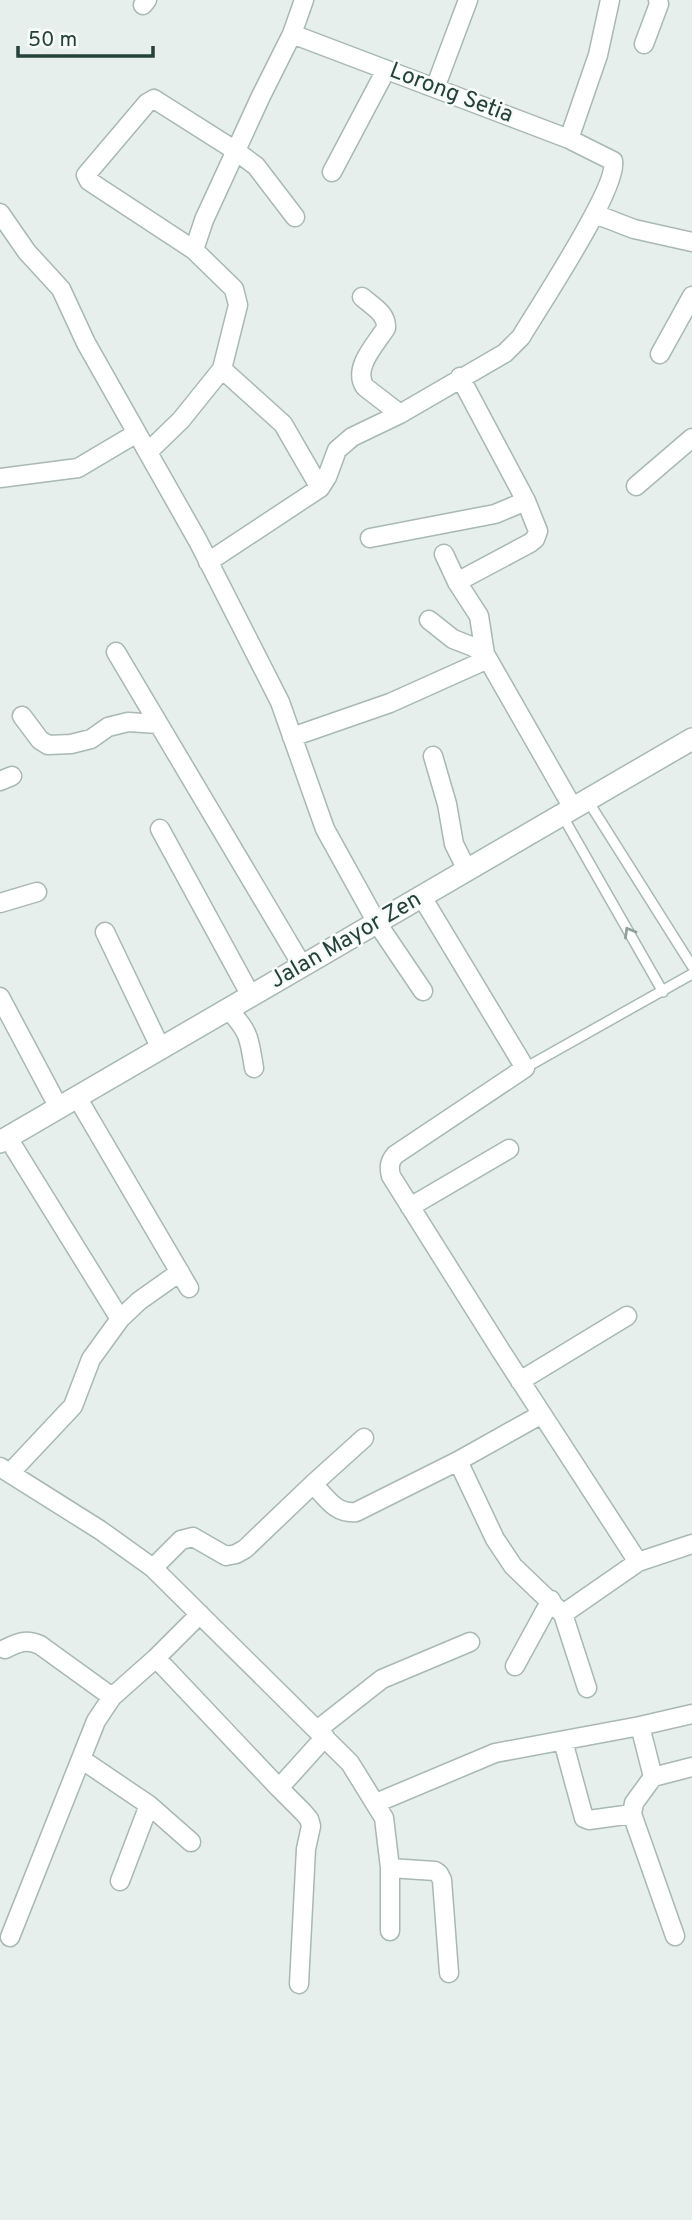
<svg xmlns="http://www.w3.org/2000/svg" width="692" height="2220" viewBox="0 0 692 2220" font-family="Overpass,sans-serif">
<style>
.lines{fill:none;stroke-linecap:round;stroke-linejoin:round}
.service-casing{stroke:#a8b8b2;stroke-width:12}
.minor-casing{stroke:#a8b8b2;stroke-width:21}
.tertiary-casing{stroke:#a8b8b2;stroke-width:24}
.service{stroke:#fff;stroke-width:9}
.minor{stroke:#fff;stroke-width:18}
.tertiary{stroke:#fff;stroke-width:21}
.oneway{stroke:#92a09c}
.labels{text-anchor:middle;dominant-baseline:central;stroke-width:5;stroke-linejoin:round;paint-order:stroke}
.street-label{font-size:23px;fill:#24423a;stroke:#f7fbf9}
</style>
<rect width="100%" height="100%" fill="#e6efeb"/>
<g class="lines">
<g class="service-casing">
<path id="service" d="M588,801L692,966
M562,815L663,992
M525,1068L692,974"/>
</g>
<g class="minor-casing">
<path id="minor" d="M143,5L147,0
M644,44L659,4L658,0
M435,88L468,0
M569,139L598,55L610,0
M332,172L386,70
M0,213L27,252L61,289L86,343L198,541L280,702L325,829L377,923L423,991
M595,214L634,229L692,242
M194,250L89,181L86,175L147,103L154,99L236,151L256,166L295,217
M362,297C372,306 387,313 386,328C376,344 352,368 365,387L400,414
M660,354L692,296
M222,369L283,424L320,488
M148,452L181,420L222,369L238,305L234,289L194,250L204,220L261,96L292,34L304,0
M0,478L78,468L137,433
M636,486L692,438
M370,538L495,514L526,501
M444,554L457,582L479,616L485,654L573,808
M208,562L320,488L327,477L337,450L352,437L400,414L505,353L521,337C538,308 619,187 613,161L569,139L292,34
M457,582L530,543L535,539L538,531L526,501L460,377
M429,620L453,639L471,646L485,654
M116,652L303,967
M22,716L40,740L48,745L71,744L91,739L108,727L128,722L158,724
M292,737L390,703L488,659
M433,756L447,804L454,844L467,870
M0,781L12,776
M160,829L251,996
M422,897L525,1068L395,1155C389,1162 389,1168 391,1176L501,1351L638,1562L692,1544
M0,903L37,892
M105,932L161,1049
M0,997L59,1108
M229,1010C250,1033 249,1038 254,1068
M77,1097L189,1288
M8,1138L120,1319L91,1359L73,1406L10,1473
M410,1207L509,1149
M120,1319L139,1301L180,1272
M520,1381L627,1316
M458,1461L495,1539L513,1566L563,1614
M0,1467L100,1530L153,1568L350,1763L384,1818L390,1868V1931
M313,1484L364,1438
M153,1568L181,1540L193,1537L226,1556L236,1554L245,1549L313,1484C327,1498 335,1514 356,1512L458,1461L542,1414
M5,1649C19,1642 26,1639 40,1645L112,1697
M156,1658L279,1788
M515,1666L551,1600
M587,1688L563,1614L638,1562
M640,1726L653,1777L634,1803L632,1814L675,1936
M317,1730L382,1679L470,1642
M563,1741L584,1818L589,1820L632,1814
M81,1759L149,1805L120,1881
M653,1777L692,1767
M376,1803L495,1753L640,1726L692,1714
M149,1805L191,1842
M390,1868L435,1871L439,1874L442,1880L449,1973
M10,1937L96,1721L112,1697L156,1658L200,1614
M299,1984L306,1849L311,1826L309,1819L303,1812L279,1788L325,1737"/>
</g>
<g class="tertiary-casing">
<path id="tertiary" d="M0,1142L692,739"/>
</g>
<use href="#service" class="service"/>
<use href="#minor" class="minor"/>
<use href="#tertiary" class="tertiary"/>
</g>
<defs><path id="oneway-chevron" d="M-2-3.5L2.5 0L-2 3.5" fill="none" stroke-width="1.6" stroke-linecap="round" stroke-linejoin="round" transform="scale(1.75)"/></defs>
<use class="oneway" href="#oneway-chevron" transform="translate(629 932) rotate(-120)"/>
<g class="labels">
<g class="street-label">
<text transform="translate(451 94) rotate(21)">Lorong Setia</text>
<text transform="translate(346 941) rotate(-30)">Jalan Mayor Zen</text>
</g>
</g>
<path d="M18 46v10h135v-10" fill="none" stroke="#24423a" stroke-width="3.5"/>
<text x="28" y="46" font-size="21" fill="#24423a" stroke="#f7fbf9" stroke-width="5" paint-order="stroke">50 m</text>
</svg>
